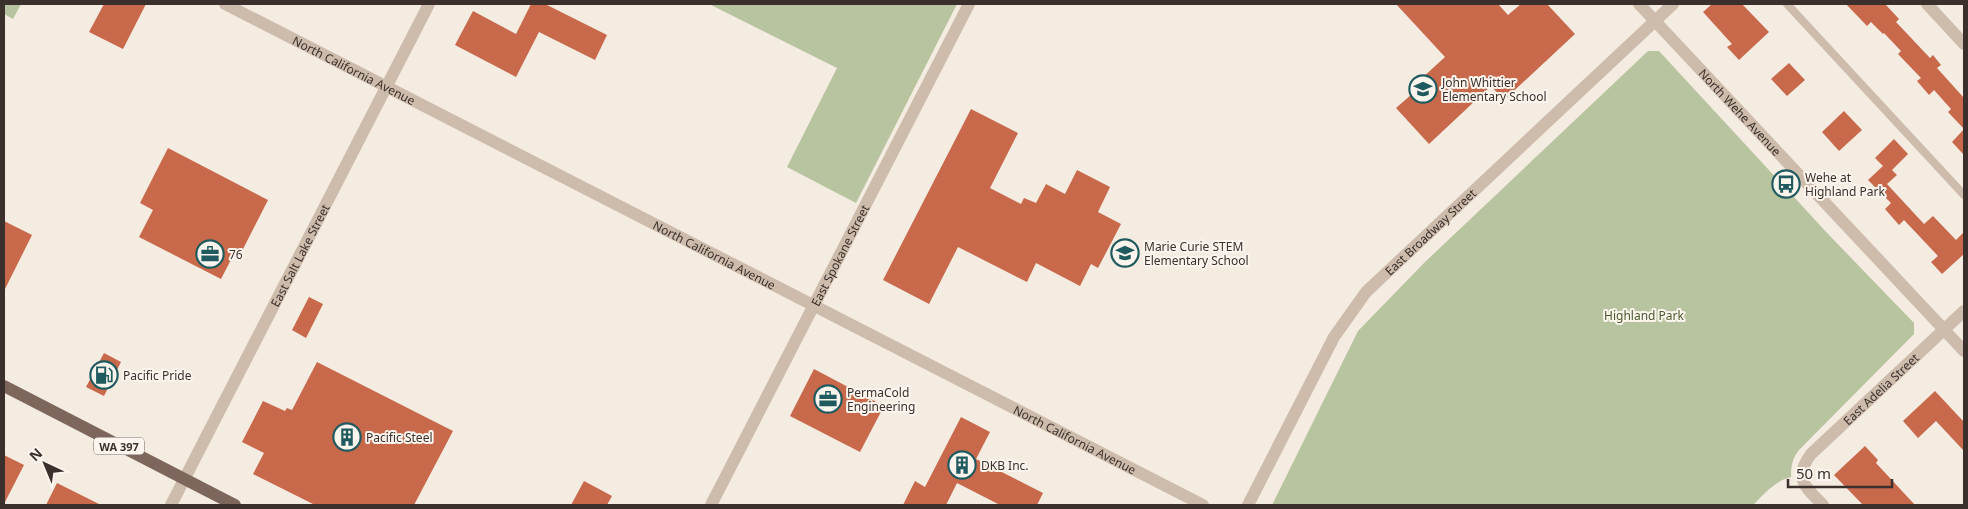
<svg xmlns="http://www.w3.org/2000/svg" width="1968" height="509" viewBox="0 0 1968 509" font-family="'Noto Sans',sans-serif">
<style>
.green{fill:#b8c4a0}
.building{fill:#c8694b}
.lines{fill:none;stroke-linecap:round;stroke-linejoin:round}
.service{stroke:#cdbbac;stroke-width:8}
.minor{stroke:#cdbbac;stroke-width:12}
.primary{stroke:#7d675c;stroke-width:12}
.labels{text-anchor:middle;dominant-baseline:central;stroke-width:4;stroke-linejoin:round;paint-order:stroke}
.shield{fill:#fbf5ee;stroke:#756b66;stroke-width:1}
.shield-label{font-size:11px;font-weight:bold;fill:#3b302b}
.street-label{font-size:12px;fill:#3b302b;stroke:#fbf5ee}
.poi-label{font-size:12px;fill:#3b302b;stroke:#fbf5ee;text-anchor:start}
.park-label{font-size:12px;fill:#4a5a2e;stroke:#fbf5ee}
</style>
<rect width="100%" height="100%" fill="#f4ebe1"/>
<path class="green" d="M4,4H21L13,19L4,14Z
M709,4H957L856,203L787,167L837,68Z
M1648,51H1659L1828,234L1914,323V334L1799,450C1792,459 1791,466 1791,477C1775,481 1764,494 1753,505H1272L1358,331L1425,262Z"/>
<path class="building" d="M104,4H146L123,49L89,32Z
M531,4H545L607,35L595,60L539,32L516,77L455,45L473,11L516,34Z
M1396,4H1498L1508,15L1521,4H1547L1575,34L1504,100L1491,86L1429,144L1396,108L1412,94L1409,90L1445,57Z
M1712,4H1742L1769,32L1739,60L1727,47L1732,44L1703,12Z
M1846,4H1885L1899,19L1896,22L1930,58L1933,55L1941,65L1937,68L1964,98V155L1952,142L1964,129L1948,112L1951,109L1934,90L1929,95L1917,81L1921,78L1898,54L1901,51L1884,33L1883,34L1871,22L1867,26Z
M1789,63L1805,80L1787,96L1771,79Z
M971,109L1018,133L990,188L1021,204L1024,198L1036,203L1046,184L1065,194L1077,170L1110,187L1098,212L1121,224L1098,268L1091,264L1080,286L1036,263L1027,282L958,247L929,304L883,280Z
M1844,111L1862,130L1839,151L1822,132Z
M1894,139L1908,154L1892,170L1897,175L1887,184L1924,224L1933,216L1956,240L1964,232V254L1942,274L1931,262L1938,256L1904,220L1899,225L1885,209L1891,203L1868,180L1883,166L1875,158Z
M168,148L268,200L240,255L235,252L221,279L139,237L153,210L140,203Z
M4,221L32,235L4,291Z
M309,297L323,304L306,338L292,330Z
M104,353L121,362L104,396L86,387Z
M317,362L453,431L414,505H315L253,474L264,453L242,442L263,401L285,411L287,408L292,410Z
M814,369L884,406L860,452L790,416Z
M1935,391L1964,422V451L1936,421L1918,438L1903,421Z
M961,417L990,432L976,459L1043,493L1037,505H1000L957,483L946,505H903L915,481L925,487Z
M1865,446L1878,460L1876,463L1915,505H1863L1834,475Z
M4,455L24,465L4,504Z
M584,481L612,496L607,505H571Z
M57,483L101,505H46Z"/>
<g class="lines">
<path class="service" d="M1787,4L1964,195"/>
<g class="minor">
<path id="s1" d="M225,4L1203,505"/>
<path id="s2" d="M1639,4L1964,351"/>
<path d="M1927,4L1964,44"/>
<path id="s3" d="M171,505L429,4"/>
<path id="s4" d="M711,505L969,4"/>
<path id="s5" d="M1248,505L1334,337L1366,292L1673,4"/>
<path id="s6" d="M1823,505C1805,487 1793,478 1811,454L1964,311"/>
</g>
<path class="primary" d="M4,386L235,505"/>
</g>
<defs>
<g id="school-ring" transform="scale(1.4375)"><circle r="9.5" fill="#fbf5ee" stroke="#1f5a5e" stroke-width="1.5"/><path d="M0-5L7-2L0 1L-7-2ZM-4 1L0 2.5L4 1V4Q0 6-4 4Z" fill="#1f5a5e"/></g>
<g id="bus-ring" transform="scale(1.4375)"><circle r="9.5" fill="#fbf5ee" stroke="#1f5a5e" stroke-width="1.5"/><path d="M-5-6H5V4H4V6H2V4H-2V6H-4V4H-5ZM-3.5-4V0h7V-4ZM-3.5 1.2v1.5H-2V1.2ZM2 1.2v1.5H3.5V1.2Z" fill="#1f5a5e"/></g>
<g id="office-ring" transform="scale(1.4375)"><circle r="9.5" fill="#fbf5ee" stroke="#1f5a5e" stroke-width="1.5"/><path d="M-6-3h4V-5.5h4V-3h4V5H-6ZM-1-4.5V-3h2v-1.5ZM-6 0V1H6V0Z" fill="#1f5a5e"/></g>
<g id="fuel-ring" transform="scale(1.4375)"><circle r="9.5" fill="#fbf5ee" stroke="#1f5a5e" stroke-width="1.5"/><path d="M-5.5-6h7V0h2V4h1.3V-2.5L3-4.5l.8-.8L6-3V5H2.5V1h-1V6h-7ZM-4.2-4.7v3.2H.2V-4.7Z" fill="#1f5a5e"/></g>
<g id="building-ring" transform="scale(1.4375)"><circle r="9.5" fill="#fbf5ee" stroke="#1f5a5e" stroke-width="1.5"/><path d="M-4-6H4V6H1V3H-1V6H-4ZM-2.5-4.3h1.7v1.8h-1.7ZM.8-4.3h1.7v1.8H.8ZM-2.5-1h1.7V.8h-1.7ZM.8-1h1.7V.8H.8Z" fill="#1f5a5e"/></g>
</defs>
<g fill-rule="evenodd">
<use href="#school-ring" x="1423" y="89"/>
<use href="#bus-ring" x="1786" y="184"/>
<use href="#school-ring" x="1125" y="253"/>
<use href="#office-ring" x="210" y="254"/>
<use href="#fuel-ring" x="104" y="375"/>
<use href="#office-ring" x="828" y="399"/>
<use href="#building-ring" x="347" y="437"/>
<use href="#building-ring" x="962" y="465"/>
</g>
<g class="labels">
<rect class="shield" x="94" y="437.5" width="50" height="17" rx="4"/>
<g class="shield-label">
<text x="119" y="446">WA 397</text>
</g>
<g class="street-label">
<text stroke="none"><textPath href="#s1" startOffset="145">North California Avenue</textPath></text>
<text stroke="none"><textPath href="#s2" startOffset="148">North Wehe Avenue</textPath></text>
<text stroke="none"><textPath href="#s5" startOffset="332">East Broadway Street</textPath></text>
<text stroke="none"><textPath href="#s3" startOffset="281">East Salt Lake Street</textPath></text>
<text stroke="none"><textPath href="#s1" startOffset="550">North California Avenue</textPath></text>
<text stroke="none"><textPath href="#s4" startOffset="281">East Spokane Street</textPath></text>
<text stroke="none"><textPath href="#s6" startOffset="156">East Adelia Street</textPath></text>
<text stroke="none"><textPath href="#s1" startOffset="955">North California Avenue</textPath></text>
</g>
<g class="poi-label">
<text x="1442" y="82">John Whittier<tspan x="1442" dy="14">Elementary School</tspan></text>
<text x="1805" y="177">Wehe at<tspan x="1805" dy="14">Highland Park</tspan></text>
<text x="1144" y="246">Marie Curie STEM<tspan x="1144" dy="14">Elementary School</tspan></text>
<text x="229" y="254">76</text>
<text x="123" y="375">Pacific Pride</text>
<text x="847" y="392">PermaCold<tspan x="847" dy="14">Engineering</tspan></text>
<text x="366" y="437">Pacific Steel</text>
<text x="981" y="465">DKB Inc.</text>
</g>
<g class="park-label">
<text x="1644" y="315">Highland Park</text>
</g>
</g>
<rect width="1968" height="509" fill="none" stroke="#3b302b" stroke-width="10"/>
<g transform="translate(45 464) rotate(316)" stroke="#fbf5ee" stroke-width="4" paint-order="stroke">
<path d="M0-4L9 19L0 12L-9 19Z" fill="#3b302b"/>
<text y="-8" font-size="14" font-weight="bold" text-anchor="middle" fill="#3b302b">N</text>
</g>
<path d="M1788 479v8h104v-8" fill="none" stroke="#3b302b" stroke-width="2.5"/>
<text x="1796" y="479" font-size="15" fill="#3b302b" stroke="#fbf5ee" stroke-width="4" paint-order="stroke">50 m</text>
</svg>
